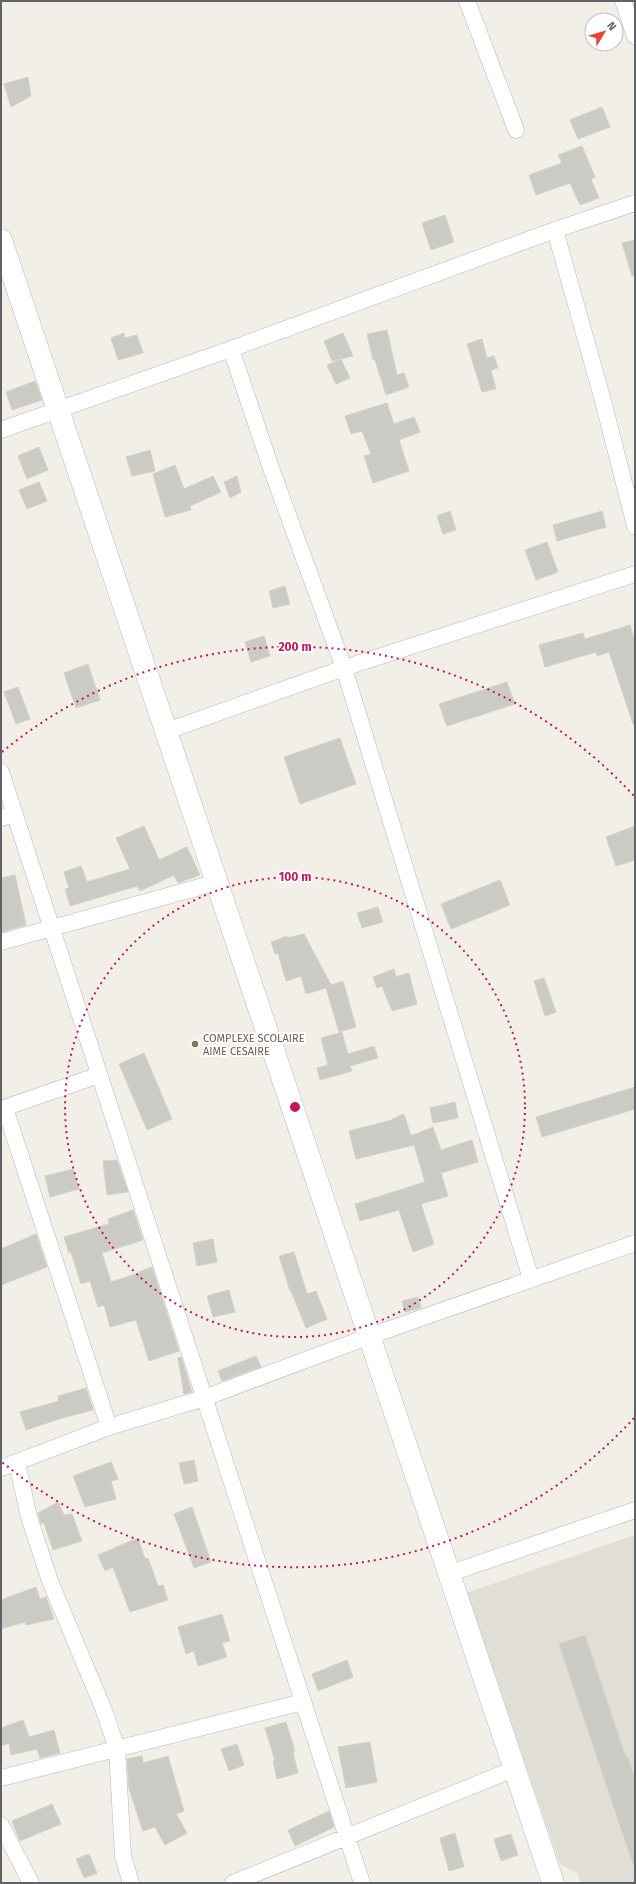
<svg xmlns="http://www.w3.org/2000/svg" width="636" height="1884" viewBox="0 0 636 1884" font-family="'Fira Sans',sans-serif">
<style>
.education{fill:#e1ded6}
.building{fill:#cccac5;stroke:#d6d1c6}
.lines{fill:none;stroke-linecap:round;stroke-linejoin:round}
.street-casing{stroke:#b5b8bc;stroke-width:17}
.secondary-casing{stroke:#b6babf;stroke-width:23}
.street{stroke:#fff;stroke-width:16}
.secondary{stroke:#fff;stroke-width:22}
.ring{fill:none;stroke:#c2185b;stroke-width:2;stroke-dasharray:2 4}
.education-dot{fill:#8d6e63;stroke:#fff;stroke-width:1.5}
.labels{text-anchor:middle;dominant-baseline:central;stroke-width:4;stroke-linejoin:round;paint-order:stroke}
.education-label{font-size:11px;fill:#785e54;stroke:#fff;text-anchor:start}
.centre{fill:#c2185b;stroke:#fff;stroke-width:2}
.ring-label{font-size:12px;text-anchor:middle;font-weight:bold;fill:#c2185b;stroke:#fff;stroke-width:4;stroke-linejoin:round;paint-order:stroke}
</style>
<rect width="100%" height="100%" fill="#f1efe8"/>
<path class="education" d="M635,1535V1883H581L577,1873L560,1864L466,1593Z"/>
<path class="building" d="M28,77L31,96L11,107L4,84Z
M602,107L610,127L578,139L570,120Z
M582,146L595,177L591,179L599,198L580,205L570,183L536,195L529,175L562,163L558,155Z
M445,215L454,242L431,250L422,223Z
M635,240V276H632L622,243Z
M387,330L397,375L404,373L409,387L386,395L375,360H373L367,334Z
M124,333L125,338L137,335L143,353L118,360L111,338Z
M343,333L353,356L332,361L324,341Z
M482,339L487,358L494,356L498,368L491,370L496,389L482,392L467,344Z
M341,359L350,378L336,384L327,365Z
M35,381L42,400L12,410L6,392Z
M387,403L394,424L414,417L420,432L399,440L409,471L373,483L364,456L371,454L362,431L351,434L345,416Z
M39,447L48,470L27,479L18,456Z
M150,450L155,471L132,476L126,457Z
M175,465L184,489L213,476L221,492L190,506L191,510L165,517L153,474Z
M237,476L241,492L230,498L224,482Z
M39,482L47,501L27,509L19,490Z
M450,511L456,530L443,534L437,516Z
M602,511L606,527L557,541L553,525Z
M547,542L558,572L536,580L525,550Z
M285,586L290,604L273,608L269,591Z
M630,625L635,641V724H633L609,652L597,656L596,652L545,667L539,645L583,633L585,639Z
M264,636L270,656L251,662L245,642Z
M88,664L100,700L76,708L64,673Z
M507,682L515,704L447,726L439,704Z
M18,687L30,719L16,724L4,692Z
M340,738L356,784L300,804L284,757Z
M144,826L159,860L187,847L200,875L178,883L174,875L140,891L137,886L70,906L65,889L69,888L64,872L81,866L87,882L130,869L116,838Z
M635,826V860L616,866L606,837Z
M15,875L26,925L1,932V878Z
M500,880L510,905L451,929L441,904Z
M378,907L383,922L362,928L357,913Z
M304,934L331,985L343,981L356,1027L339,1032L326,988L306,994L301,976L286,981L278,953L275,954L271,942L287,936V938Z
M394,969L396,977L409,973L417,1004L392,1011L382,986L377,988L373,977Z
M544,978L556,1012L545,1016L534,981Z
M342,1032L348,1054L374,1046L378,1058L350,1066L352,1071L320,1080L317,1068L328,1065L321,1038Z
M144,1053L172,1119L147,1130L119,1064Z
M635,1087V1109L542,1137L536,1117Z
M455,1102L458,1118L433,1123L430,1108Z
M404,1114L411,1136L433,1127L441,1150L472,1140L478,1162L441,1173L448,1196L421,1204L434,1244L413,1252L399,1210L360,1221L355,1204L425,1182L414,1145L356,1159L349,1131L392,1120V1119Z
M117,1160L128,1192L107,1195L103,1161Z
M73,1169L79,1189L50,1197L45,1176Z
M133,1210L143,1240L102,1253L111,1282L139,1273V1272L152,1267L179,1351L149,1361L136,1320L110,1327L104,1305L98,1307L90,1281L81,1284L71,1252L69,1253L64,1237L109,1224L108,1219Z
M36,1234L47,1267L1,1285V1249Z
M213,1239L217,1262L197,1266L193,1243Z
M294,1252L307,1294L316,1291L327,1319L306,1328L291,1291H290L279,1256Z
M229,1290L235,1312L213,1317L207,1296Z
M418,1297L421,1308L405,1312L402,1301Z
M256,1356L261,1367L222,1381L218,1371Z
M181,1357L192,1392L184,1394L178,1358Z
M86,1388L93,1410L62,1418L26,1430L20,1412L59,1401L58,1396Z
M194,1460L198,1481L184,1484L179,1463Z
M111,1462L118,1479L111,1481L116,1499L85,1507L73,1476Z
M58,1502L64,1515L72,1514L82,1541L53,1550L44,1523L41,1524L38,1513Z
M192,1507L211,1562L194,1568L174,1514Z
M138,1538L145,1559L148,1558L158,1586L163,1585L168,1600L130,1612L113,1567L105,1571L98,1555Z
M36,1587L40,1599L46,1597L54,1619L26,1625L25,1622L1,1629V1600Z
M222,1614L230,1641L222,1643L227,1657L198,1666L194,1651L186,1654L178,1627Z
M585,1635L626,1758L628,1757L635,1780V1864H633L559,1644Z
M347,1660L353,1677L318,1691L312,1674Z
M23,1720L29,1737L54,1730L60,1753L40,1758L37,1749L11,1755L9,1743L1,1746V1728Z
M286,1722L295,1751L293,1752L298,1773L277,1779L273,1761H275L265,1728Z
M370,1742L377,1782L346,1788L338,1747Z
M237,1744L244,1765L229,1771L221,1749Z
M142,1756L143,1763L168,1756L184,1811L176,1814L187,1833L165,1845L155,1827L143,1831L129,1789L127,1759Z
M52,1804L61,1824L20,1841L12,1821Z
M329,1811L334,1827L295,1846L288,1830Z
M455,1833L464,1867L449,1871L440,1838Z
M511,1834L518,1855L501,1861L494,1839Z
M89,1854L97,1873L84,1878L76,1859Z"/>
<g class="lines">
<g class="street-casing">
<path id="street" d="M467,1L516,130
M623,1L635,36
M555,230L602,397L635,526
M231,349L272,471L344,668L531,1279
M1,430L231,349L555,230L635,203
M167,731L344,668L635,574
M1,772L362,1883
M1,818L15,814
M1,942L218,882
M5,1108L109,1427
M1,1109L99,1075
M17,1463L29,1517L50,1581L103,1708L117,1748L123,1856L131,1883
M1,1468L109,1427L204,1398L370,1336L635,1243
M448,1574L635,1510
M1,1778L303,1702
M1,1825L31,1883
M233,1883L514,1769"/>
</g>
<g class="secondary-casing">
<path id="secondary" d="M1,240L553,1883"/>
</g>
<use href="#street" class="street"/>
<use href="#secondary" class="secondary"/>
</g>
<g class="ring">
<circle cx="295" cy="1107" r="230"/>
<path d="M634 1418A460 460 0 0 1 2 1462M2 752A460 460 0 0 1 634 796"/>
</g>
<circle class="education-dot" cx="195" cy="1044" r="4"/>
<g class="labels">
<g class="education-label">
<text x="203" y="1038">COMPLEXE SCOLAIRE<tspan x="203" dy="13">AIME CESAIRE</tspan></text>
</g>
</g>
<circle cx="295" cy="1107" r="6" class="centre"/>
<g class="ring-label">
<text x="295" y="651">200 m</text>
<text x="295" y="881">100 m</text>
</g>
<rect width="636" height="1884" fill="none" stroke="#5f6368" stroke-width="4"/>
<g transform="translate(604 32) rotate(52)"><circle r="19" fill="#ffffff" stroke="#bfc1c3"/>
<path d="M0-3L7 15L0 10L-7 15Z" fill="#ea4335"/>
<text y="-6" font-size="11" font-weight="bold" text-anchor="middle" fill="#5f6368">N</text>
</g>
</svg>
